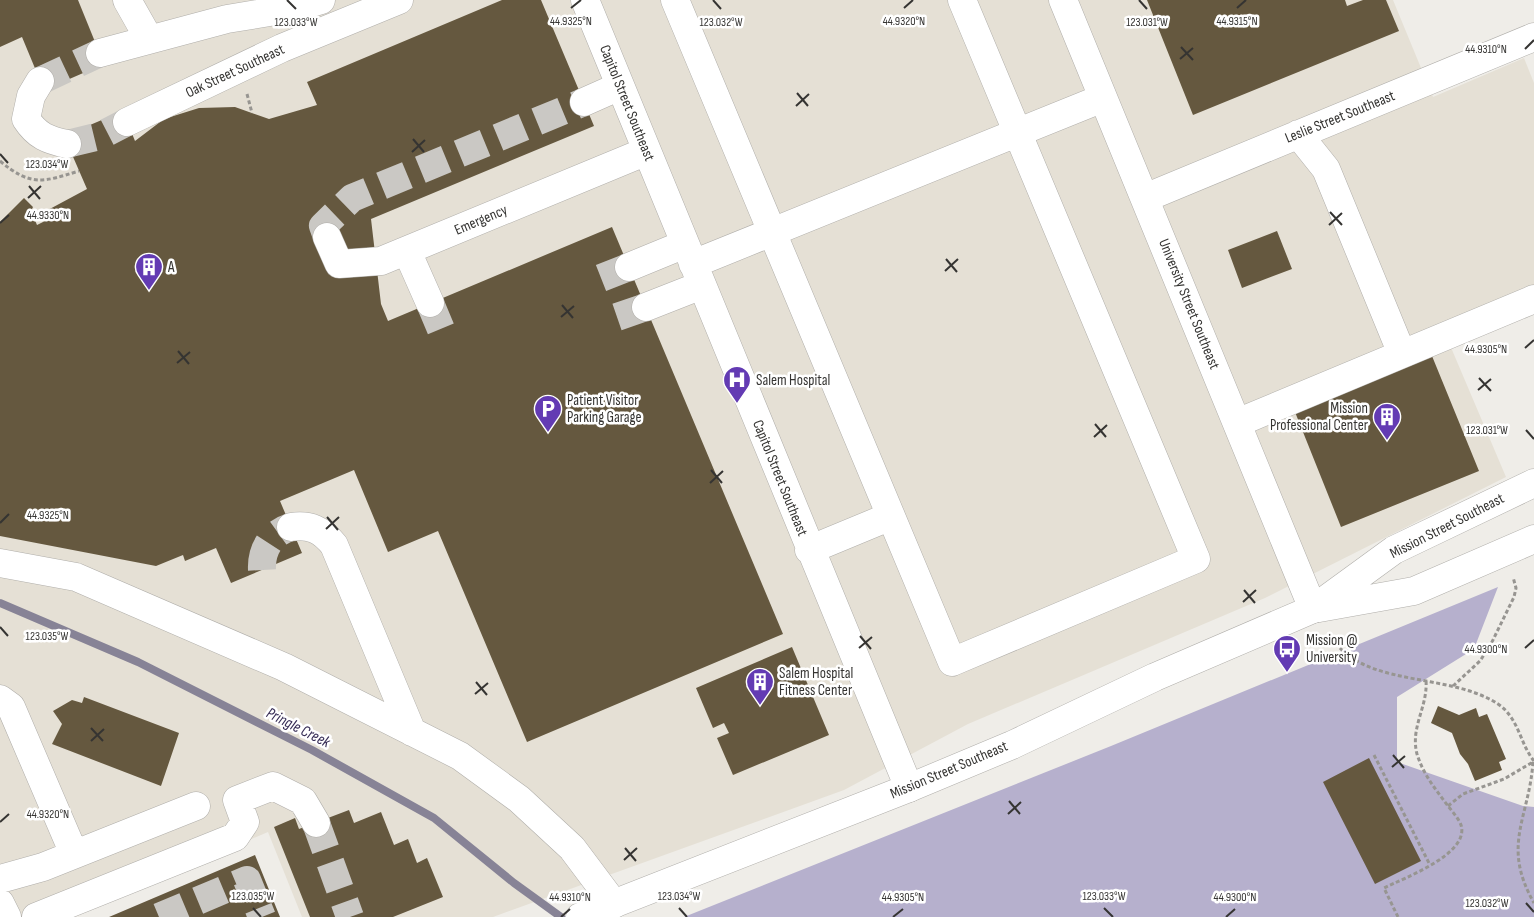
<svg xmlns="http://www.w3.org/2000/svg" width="1534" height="917" font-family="'Sofia Sans Condensed',sans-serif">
	<rect width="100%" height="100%" fill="#efede8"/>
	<path fill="#e5e0d5" d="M0,0H1393L1433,97L1524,58L1534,83V294L1444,331L1506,477L1265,598L968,724L844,790L493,917H302L268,832L68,917H0Z"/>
	<path fill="#b6b0cd" d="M1498,587L1474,649L1397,697V762L1523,806L1534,807V917H684L1111,746Z"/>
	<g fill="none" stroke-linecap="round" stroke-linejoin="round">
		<path stroke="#878396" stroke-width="8" d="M0,603L138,662L312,750L434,818L514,883L561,917"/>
	</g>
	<path fill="#65583f" d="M0,0H78L104,64L44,90L22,37L0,47Z
		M502,0H541L594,126L371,219L381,304L388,321L612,227L783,634L527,742L438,531L388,552L354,470L280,501L302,553L231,583L216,548L185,561L183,555L156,566L0,536V222L24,198L33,207L31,211L37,225L49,219L46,211L87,189L64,136L123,111L135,141L164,119L199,108L235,107L269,119L317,105L307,82Z
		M1147,0H1345L1347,6L1363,0H1386L1399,31L1193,115Z
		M1277,231L1292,269L1242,288L1228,250Z
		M1432,356L1479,471L1341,527L1295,412Z
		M792,647L829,735L733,775L717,738L729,733L724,723L713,728L696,688Z
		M84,697L179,733L161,786L52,744L62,724L53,711L72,700L82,703Z
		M1438,706L1459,715L1476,708L1479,717L1487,714L1506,759L1499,762L1502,770L1475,781L1468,764L1460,754L1452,733L1431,723Z
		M1369,758L1421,861L1375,884L1323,782Z
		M349,810L354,823L381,812L394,845L408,839L417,863L427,858L443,897L393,917H310L274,827L295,818L299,829Z
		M255,855L280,917H109Z"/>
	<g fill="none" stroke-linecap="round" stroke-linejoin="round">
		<path stroke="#cac8c4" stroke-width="28" stroke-dasharray="28 14" stroke-linecap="butt" d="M40,81L100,53
			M67,144L100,136L127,122
			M327,237L323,226L352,198L584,102
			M601,278L629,267
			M430,303L443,334
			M617,317L646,307
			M262,570C261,550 271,533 291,527
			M316,823L350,917
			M159,917L247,880L262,917"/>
		<defs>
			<path id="minor" d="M127,0L149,39
				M585,0L909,788
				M675,0L952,662L1196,559L962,0
				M1063,0L1313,609
				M100,53L227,19L294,8L321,0
				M40,81L31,96L26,119C37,136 48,140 67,144
				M584,102L620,86
				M127,122L282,48L399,0
				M1298,134L1326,169L1402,354
				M1145,198L1534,37
				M327,237L339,264L381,261L647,151
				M407,251L430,303
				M693,264L1103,98
				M629,267L685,244
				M646,307L702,285
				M1237,423L1534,299
				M291,527C310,524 322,530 334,545L412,732
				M809,550L891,516
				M0,563L76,577L284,667L460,756L519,799L572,848L614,904
				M0,699L11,707L74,854
				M0,879L43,867L196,806
				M0,903L7,917
				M36,917L235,837L245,822L237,800L273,786L303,801L316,823"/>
			<path id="major" d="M1319,608L1414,591L1534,539
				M580,917L909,788L1012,745L1155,677L1313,609L1394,550L1534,483"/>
		</defs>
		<use href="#minor" stroke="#b0aeaa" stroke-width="29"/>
		<use href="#major" stroke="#b0aeaa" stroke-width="29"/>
		<path stroke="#979591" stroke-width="3" stroke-dasharray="4 2.5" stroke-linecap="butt" d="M247,94L252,113
			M0,161C31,187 43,182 79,171
			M1340,648C1376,686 1452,674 1498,704C1519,718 1520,744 1534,761
			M1453,686L1480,661L1491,644L1514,597L1516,588L1513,577
			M1374,755L1430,865
			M1533,762C1529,819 1501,845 1534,903
			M1448,806L1463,794L1504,779L1533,762
			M1398,917L1384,888C1404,878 1470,854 1461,825C1459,819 1452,811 1448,806C1436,790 1423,774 1417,754C1410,727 1428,707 1426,680"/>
		<use href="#minor" stroke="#fff" stroke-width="28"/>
		<use href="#major" stroke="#fff" stroke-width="28"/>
	</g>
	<path fill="none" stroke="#353432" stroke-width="2" d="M287,0L296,9M713,0L721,9M1139,0L1147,9M571,8L581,0M904,8L913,0M1237,8L1246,0M1181,47L1193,60M1525,49L1534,40M1180,59L1193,48M797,93L808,106M796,106L809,94M413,139L424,152M412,152L425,140M0,154L8,163M29,186L40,199M28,198L41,186M1330,212L1342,225M0,223L9,215M1329,225L1342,213M946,259L957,272M945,271L958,259M562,305L573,318M561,317L574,306M1525,348L1534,340M178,351L189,364M177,363L190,352M1479,378L1491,391M1478,390L1491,379M1095,424L1106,437M1526,430L1534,439M1094,437L1107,425M711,470L722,483M710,483L723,471M327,517L338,530M0,523L9,514M326,529L339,517M1244,590L1255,603M1243,602L1256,590M0,627L8,636M860,636L871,649M859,648L872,637M1525,648L1534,640M476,682L487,695M475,694L488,683M91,728L103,741M91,741L104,729M1393,755L1404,768M1392,767L1405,756M1009,801L1020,814M1008,814L1021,802M0,822L9,814M625,848L636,861M624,860L637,848M1526,903L1534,912M253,908L261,917M679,908L687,917M1104,908L1113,917M561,917L570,909M893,917L903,909M1226,917L1235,909"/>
	<defs>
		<symbol id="building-pin" viewBox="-11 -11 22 30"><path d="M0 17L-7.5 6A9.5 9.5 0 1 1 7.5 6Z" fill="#633bb3" stroke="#fff"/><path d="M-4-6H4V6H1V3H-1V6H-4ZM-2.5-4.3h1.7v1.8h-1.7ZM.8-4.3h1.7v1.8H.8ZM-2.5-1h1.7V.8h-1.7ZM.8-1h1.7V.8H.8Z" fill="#fff"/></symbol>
		<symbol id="hospital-pin" viewBox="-11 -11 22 30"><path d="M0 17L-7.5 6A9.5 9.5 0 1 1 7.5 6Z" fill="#633bb3" stroke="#fff"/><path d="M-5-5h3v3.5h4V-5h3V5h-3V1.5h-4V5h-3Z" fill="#fff"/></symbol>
		<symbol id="parking-pin" viewBox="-11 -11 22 30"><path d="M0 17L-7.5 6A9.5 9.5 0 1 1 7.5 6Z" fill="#633bb3" stroke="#fff"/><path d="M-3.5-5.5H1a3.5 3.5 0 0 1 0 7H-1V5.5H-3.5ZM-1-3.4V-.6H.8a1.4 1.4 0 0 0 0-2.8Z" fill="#fff"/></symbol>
		<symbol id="bus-pin" viewBox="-11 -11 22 30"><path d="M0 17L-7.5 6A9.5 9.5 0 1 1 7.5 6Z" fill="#633bb3" stroke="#fff"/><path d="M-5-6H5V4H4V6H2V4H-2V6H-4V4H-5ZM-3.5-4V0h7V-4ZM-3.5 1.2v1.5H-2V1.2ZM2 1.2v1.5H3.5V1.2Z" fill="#fff"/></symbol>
	</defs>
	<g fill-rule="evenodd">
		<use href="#building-pin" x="133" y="251" width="32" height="43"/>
		<use href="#hospital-pin" x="721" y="364" width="32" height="43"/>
		<use href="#parking-pin" x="532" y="393" width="32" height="43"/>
		<use href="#building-pin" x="1371" y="401" width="32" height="43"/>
		<use href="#bus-pin" x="1271" y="633" width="32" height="43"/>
		<use href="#building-pin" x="744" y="666" width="32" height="43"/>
	</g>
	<g text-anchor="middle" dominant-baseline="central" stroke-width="5" stroke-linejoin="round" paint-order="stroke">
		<g font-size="15" fill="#353432" stroke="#fff">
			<text transform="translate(235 71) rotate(-25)">Oak Street Southeast</text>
			<text transform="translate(627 103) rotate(68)">Capitol Street Southeast</text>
			<text transform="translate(1340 117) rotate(-22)">Leslie Street Southeast</text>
			<text transform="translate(481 220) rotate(-23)">Emergency</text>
			<text transform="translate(1189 304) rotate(68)">University Street Southeast</text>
			<text transform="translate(780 478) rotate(68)">Capitol Street Southeast</text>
			<text transform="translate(1447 526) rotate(-27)">Mission Street Southeast</text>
			<text transform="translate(949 770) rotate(-23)">Mission Street Southeast</text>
		</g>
		<g font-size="15" fill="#353432" stroke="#fff" text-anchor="start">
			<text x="168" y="267">A</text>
			<text x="756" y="380">Salem Hospital</text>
			<text x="567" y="400">Patient Visitor<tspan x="567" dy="17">Parking Garage</tspan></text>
			<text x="1368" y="408" text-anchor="end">Mission<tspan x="1368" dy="17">Professional Center</tspan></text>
			<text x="1306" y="640">Mission @<tspan x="1306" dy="17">University</tspan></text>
			<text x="779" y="673">Salem Hospital<tspan x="779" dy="17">Fitness Center</tspan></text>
		</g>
		<g font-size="16" font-style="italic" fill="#372d56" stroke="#fff">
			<text transform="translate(298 728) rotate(27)">Pringle Creek</text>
		</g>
	</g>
	<g font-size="12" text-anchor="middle" fill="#353432" stroke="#fff" stroke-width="5" stroke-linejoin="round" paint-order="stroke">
		<text x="571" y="25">44.9325°N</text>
		<text x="904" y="25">44.9320°N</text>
		<text x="1237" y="25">44.9315°N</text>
		<text x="296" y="26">123.033°W</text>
		<text x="721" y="26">123.032°W</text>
		<text x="1147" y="26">123.031°W</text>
		<text x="1486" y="53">44.9310°N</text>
		<text x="47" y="168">123.034°W</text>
		<text x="48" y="219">44.9330°N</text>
		<text x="1486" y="353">44.9305°N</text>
		<text x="1487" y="434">123.031°W</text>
		<text x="48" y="519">44.9325°N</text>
		<text x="47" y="640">123.035°W</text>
		<text x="1486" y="653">44.9300°N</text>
		<text x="48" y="818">44.9320°N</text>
		<text x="253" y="900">123.035°W</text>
		<text x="679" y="900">123.034°W</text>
		<text x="1104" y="900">123.033°W</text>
		<text x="570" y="901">44.9310°N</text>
		<text x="903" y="901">44.9305°N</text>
		<text x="1235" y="901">44.9300°N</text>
		<text x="1487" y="907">123.032°W</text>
	</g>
</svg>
